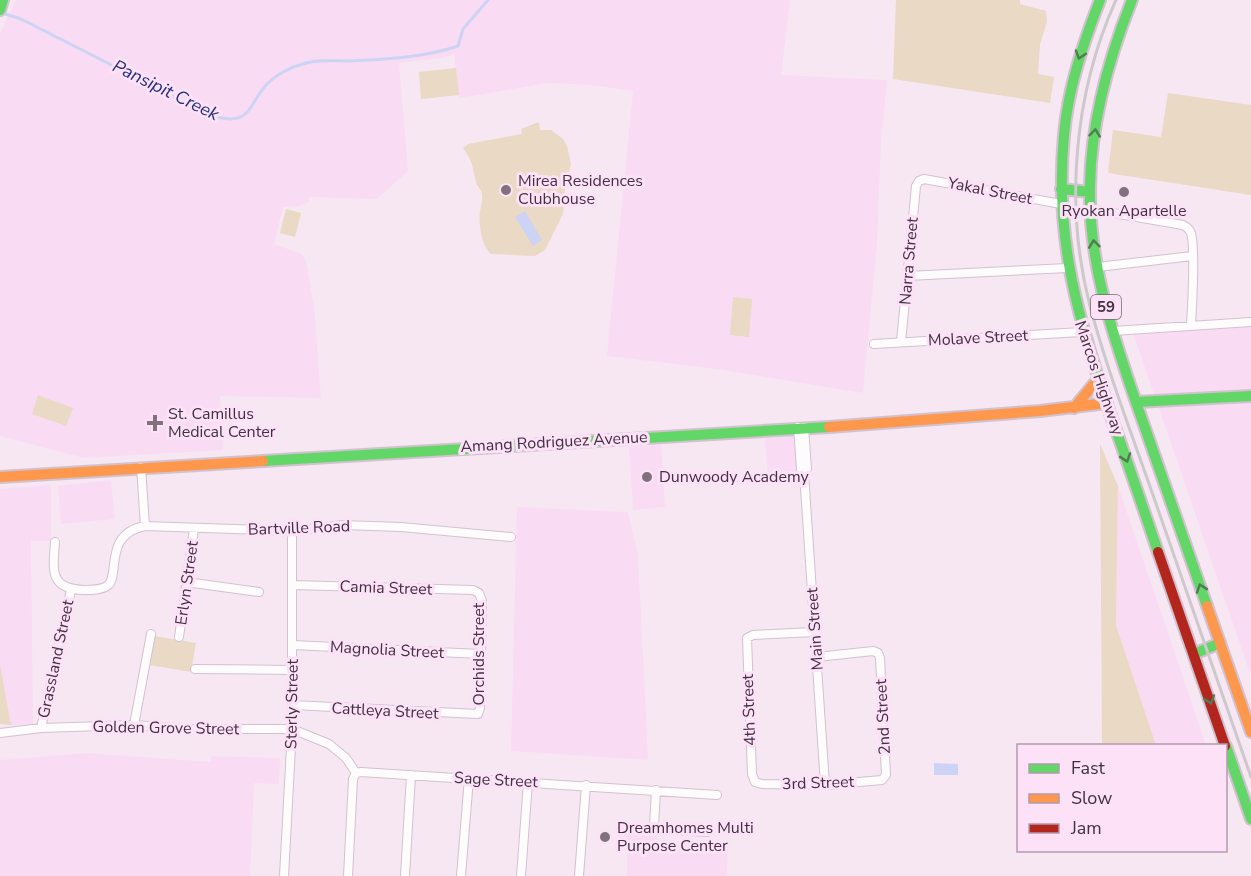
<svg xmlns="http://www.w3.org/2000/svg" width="1251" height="876" font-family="'Nunito Sans',sans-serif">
	<rect width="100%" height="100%" fill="#f6e7f3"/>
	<path fill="#f9dcf4" d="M16,0H790L781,75L887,80L881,140L877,242L863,393L717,369L607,356L633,91L592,85L547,83L459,98L454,54L443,58L399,63L408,171L377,199L309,197V202L299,206L283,207L274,244L302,254L306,262L314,306L321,398L220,396L223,450L84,458L0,436V34Z
		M1251,326V676L1133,333Z
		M795,436L799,478L768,480L765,438Z
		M661,445L665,507L633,510L629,447Z
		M111,480L115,519L61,524L58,486Z
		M51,485V541H31L33,724L11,725L0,664V489Z
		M1118,486L1206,745H1156L1116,625Z
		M517,507L628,512L638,555L648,760L511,751Z
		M86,753L211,762V756L280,758L279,784L254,783L250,876H0V760Z
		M618,828H647V835L657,836L658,847L728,849L727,876H627V849L617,848Z"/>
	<path fill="#e9d9c5" d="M896,0H1020V4L1046,11L1047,22L1040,44L1038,74L1054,77L1050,103L893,79Z
		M456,68L459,95L421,99L419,72Z
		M1168,93L1251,105V195L1108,173L1113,130L1161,137Z
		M539,122L540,130H551L563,139L567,146L571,164L565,189L563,214L545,250L535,256L492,254C482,250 478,222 480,212C481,205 483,202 482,194C481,188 477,187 476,182C472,165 473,162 463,148L468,144L522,134L521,129Z
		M286,209L301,213L295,237L280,233Z
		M733,297L752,299L749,337L730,335Z
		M38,395L73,408L66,426L32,414Z
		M1100,444L1118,486L1116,625L1156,745H1102Z
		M155,636L196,643L191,672L150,665Z
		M0,664L11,725L0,724Z"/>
	<path fill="#cdd3f4" d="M525,211L542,240L533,246L515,217Z
		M934,763L958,764V775H934Z"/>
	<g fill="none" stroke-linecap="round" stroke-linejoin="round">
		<path stroke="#cdd3f4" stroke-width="3" d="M2,13L21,19L210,115C252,128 246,107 267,84C276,75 290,67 303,64C316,59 334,61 349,61C386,59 422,58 458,46L463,29L488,0"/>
		<defs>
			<path id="street" d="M1090,209L1183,225C1185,226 1188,228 1190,231C1196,240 1192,310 1191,325
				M1098,267L1192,256
				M907,276L1067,268
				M1113,331L1251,322
				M901,342L916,186L919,181L924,179L1061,204
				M874,344L1082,332
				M798,427L801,469L804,473
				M804,427L807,469L804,473L825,785
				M141,467L145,526
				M55,542C53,570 49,589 84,590C92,590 101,590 107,586C121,578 102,534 145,526L292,531L343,525L401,527L511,537
				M186,582L259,592
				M815,632L753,635L747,638L752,774L755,782L762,784L825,785L882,780L886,775L880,658L878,653L873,651L817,657
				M179,637L194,529
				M293,645L480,654
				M195,669L293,670
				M292,705L478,714L480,708L482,601L479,593L473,590L293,585
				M134,725L151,634
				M41,728L71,590
				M0,733L41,728L134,725L188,729H292L329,744L346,758L356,773
				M356,773L361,772L717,795
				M656,790L654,826L656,829L707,832
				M284,876L292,729V531
				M348,876L353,779L356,773
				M405,876L411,775
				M461,876L469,778
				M521,876L528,782
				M579,876L586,785"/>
			<path id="fast" d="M1100,0C1083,44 1068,88 1064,135C1054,241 1079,321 1112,419C1128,463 1143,508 1158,552
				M1132,0C1108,60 1091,121 1090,186C1088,268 1117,348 1144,425C1165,485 1186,545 1207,606
				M0,10L3,0
				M1061,189L1090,192
				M1136,402L1251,396
				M263,461L829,427
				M1194,654L1220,643
				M1226,746L1251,819"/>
			<path id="slow" d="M1074,408L1098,379
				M829,427L1040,411L1107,403
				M0,477L263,461
				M1207,606L1251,732"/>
			<path id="jam" d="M1158,552L1225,746"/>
		</defs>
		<use href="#street" stroke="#d2c2cf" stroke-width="10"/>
		<use href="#fast" stroke="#d2c2cf" stroke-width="14"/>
		<use href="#slow" stroke="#d2c2cf" stroke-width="14"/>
		<use href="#jam" stroke="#d2c2cf" stroke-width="14"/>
		<use href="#street" stroke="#fefbfd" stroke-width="8"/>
		<use href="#fast" stroke="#63d668" stroke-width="10"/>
		<use href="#slow" stroke="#ff974d" stroke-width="10"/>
		<use href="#jam" stroke="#b3261e" stroke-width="10"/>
		<path stroke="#ccc8cb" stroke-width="3" d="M1116,0C1074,93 1064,206 1090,306C1107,370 1131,432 1153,495C1185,589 1218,683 1251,777"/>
	</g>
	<defs><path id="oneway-chevron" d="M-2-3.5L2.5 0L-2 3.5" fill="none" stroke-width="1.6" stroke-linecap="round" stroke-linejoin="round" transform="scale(1.5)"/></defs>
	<g stroke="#517b52">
		<use href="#oneway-chevron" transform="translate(1080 55) rotate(108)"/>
		<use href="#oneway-chevron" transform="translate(1095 133) rotate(-84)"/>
		<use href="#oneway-chevron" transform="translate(1094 244) rotate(-97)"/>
		<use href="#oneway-chevron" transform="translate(1126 458) rotate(71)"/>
		<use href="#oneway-chevron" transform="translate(1201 588) rotate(-109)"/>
		<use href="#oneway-chevron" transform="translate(1210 700) rotate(71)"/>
	</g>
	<g fill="#81717f" stroke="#fce1f7" stroke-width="2">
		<circle cx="506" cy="190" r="6"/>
		<circle cx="1124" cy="192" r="6"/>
		<path d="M152 414h6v6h6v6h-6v6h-6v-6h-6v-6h6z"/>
		<circle cx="647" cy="477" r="6"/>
		<circle cx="605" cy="837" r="6"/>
	</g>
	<g text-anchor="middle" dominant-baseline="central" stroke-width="6" stroke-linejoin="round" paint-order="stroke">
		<rect fill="#fce1f7" stroke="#7a6677" stroke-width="1.5" x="1091" y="295" width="30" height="24" rx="4.5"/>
		<g font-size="15" font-weight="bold" fill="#423140">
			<text x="1106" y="307">59</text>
		</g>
		<g font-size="16" fill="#423140" stroke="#fce1f7" text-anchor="start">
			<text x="518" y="181">Mirea Residences<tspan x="518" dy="18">Clubhouse</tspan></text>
			<text x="1124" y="211" text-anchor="middle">Ryokan Apartelle</text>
			<text x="168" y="414">St. Camillus<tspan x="168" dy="18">Medical Center</tspan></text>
			<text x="659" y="477">Dunwoody Academy</text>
			<text x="617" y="828">Dreamhomes Multi<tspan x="617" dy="18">Purpose Center</tspan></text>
		</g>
		<g font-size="16" fill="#423140" stroke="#fce1f7">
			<text transform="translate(990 191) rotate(11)">Yakal Street</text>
			<text transform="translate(909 261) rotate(-85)">Narra Street</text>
			<text transform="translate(978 338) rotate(-3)">Molave Street</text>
			<text transform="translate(1099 378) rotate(71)">Marcos Highway</text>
			<text transform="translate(554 442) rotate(-3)">Amang Rodriguez Avenue</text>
			<text transform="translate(299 528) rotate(-2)">Bartville Road</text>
			<text transform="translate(187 583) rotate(-82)">Erlyn Street</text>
			<text transform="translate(386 588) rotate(2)">Camia Street</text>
			<text transform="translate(815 629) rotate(-94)">Main Street</text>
			<text transform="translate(387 650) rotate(3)">Magnolia Street</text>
			<text transform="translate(479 654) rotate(-90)">Orchids Street</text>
			<text transform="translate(56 659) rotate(-78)">Grassland Street</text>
			<text transform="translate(292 704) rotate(-89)">Sterly Street</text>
			<text transform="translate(749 710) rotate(-92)">4th Street</text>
			<text transform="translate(385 711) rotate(3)">Cattleya Street</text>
			<text transform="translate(883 717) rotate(-93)">2nd Street</text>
			<text transform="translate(166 728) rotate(1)">Golden Grove Street</text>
			<text transform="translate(496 780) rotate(3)">Sage Street</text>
			<text transform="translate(818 783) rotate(-2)">3rd Street</text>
		</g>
		<g font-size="18" font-style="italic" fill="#242f7e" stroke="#fce1f7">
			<text transform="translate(166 90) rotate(26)">Pansipit Creek</text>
		</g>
	</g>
	<rect x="1017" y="744" width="210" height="108" fill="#fce1f7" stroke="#b29bae" stroke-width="1.5"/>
	<rect x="1029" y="764" width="30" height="9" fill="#63d668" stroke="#b29bae" stroke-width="1.5"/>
	<text x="1071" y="774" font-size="18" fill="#423140">Fast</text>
	<rect x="1029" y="794" width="30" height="9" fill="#ff974d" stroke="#b29bae" stroke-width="1.5"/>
	<text x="1071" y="804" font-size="18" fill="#423140">Slow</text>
	<rect x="1029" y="824" width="30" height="9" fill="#b3261e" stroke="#b29bae" stroke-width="1.5"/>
	<text x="1071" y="834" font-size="18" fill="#423140">Jam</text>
</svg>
